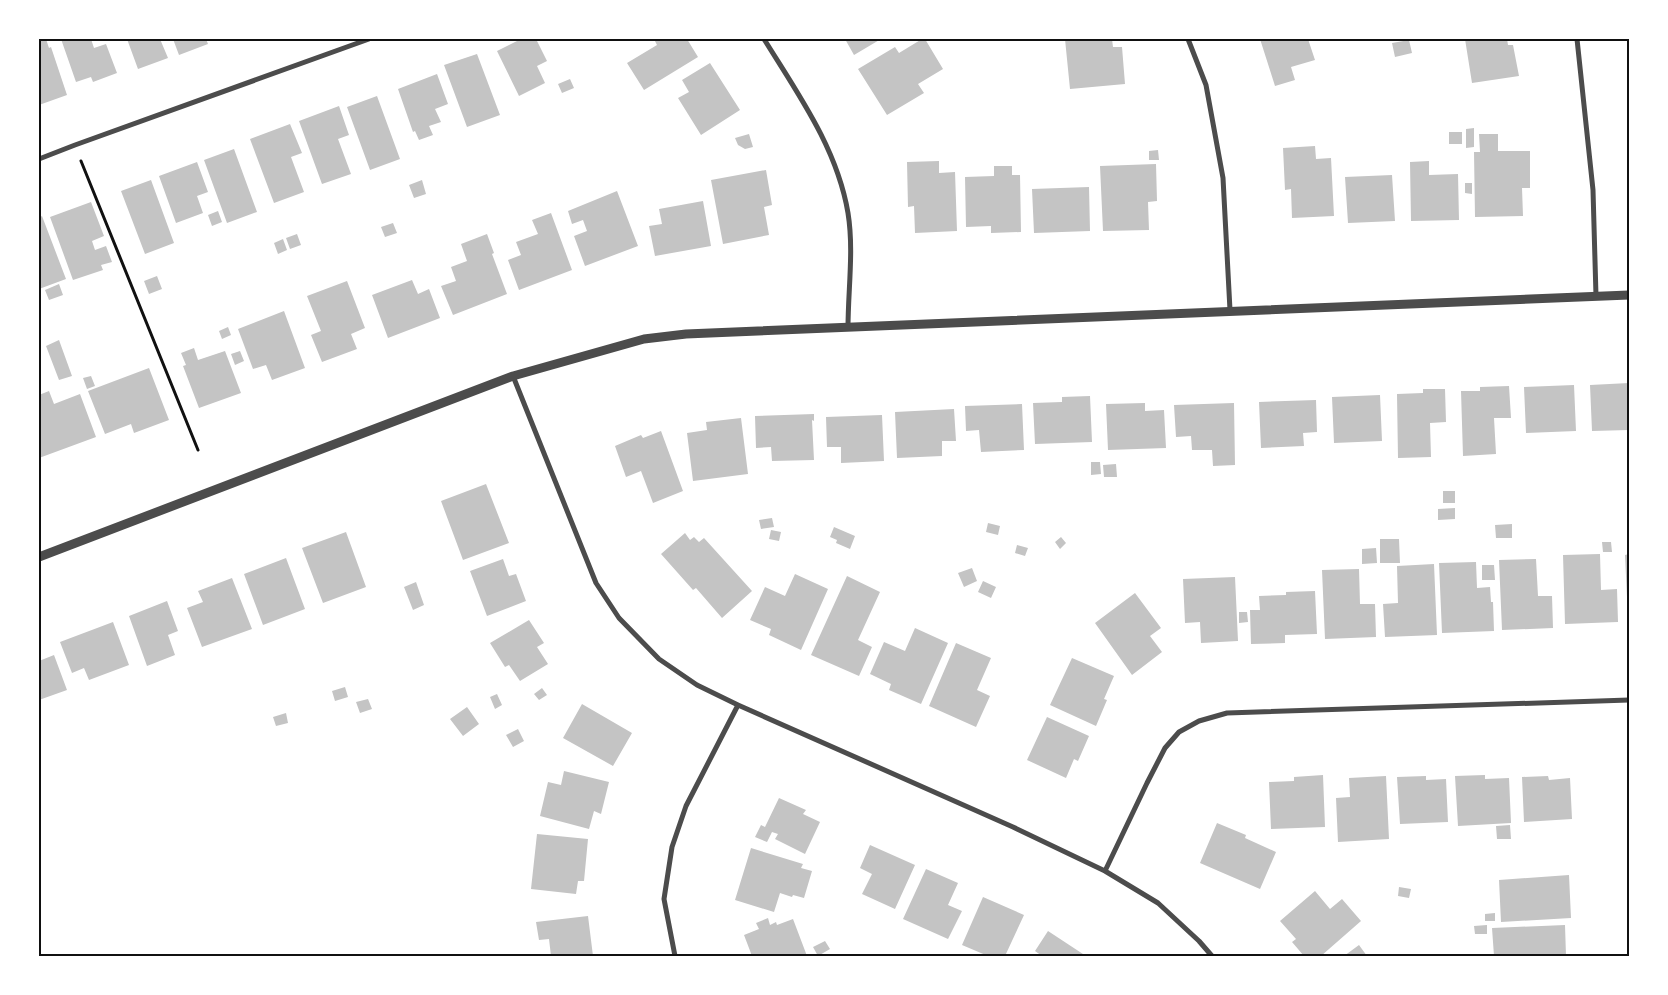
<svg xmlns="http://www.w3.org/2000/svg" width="1668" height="995" font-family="Manrope,sans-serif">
	<rect width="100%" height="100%" fill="#fff"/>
	<path fill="#c4c4c4" d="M39,39H46L49,48L51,47L67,95L39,105Z
		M61,39H91L94,48L106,44L117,73L93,82L91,77L76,82Z
		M127,39H160L168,58L138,69Z
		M173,39H206L208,44L179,55Z
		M521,39H536L547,61L537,66L545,83L519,96L497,51Z
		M654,39H687L698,57L644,90L627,63L657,45Z
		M845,39H881L854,55Z
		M922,39H925L943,69L918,84L924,93L887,115L858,69L895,47L899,53Z
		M1065,39H1112L1113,47H1122L1125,84L1070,89Z
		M1260,39H1308L1315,60L1291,67L1295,80L1275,86Z
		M1465,39H1507L1508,45H1513L1519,76L1472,83Z
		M1409,40L1412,53L1395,57L1392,43Z
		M477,54L500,115L467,127L444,65Z
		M710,63L740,110L701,135L678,98L689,92L682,80Z
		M437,74L448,104L435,109L441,122L429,126L433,135L419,140L415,131L413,132L398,89Z
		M570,79L574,88L562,93L558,84Z
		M377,96L400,159L370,170L347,107Z
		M339,106L349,135L338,139L351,174L322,184L299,121Z
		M290,124L302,153L291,157L304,192L274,203L250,139Z
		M1474,128V147L1466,148V129Z
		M1449,132H1462V144H1449Z
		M749,134L753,147L745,149L738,145L735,138Z
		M1479,134H1498V151H1530V188H1522L1523,216L1475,217L1474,152H1480Z
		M1315,146L1316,159L1331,158L1334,216L1292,218L1291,189L1285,190L1283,148Z
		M234,149L257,212L227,223L204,160Z
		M1158,150L1159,160H1149V151Z
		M939,161V173L955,172L957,231L915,233L914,206L908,207L907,162Z
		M1429,161V175L1458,174L1459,220L1411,221L1410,162Z
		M197,162L208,192L197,196L203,213L176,223L159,176Z
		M1156,164L1157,201L1148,202L1149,230L1103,231L1100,166Z
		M994,166H1012V175H1020L1021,232L991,233V226L966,227L965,177L994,176Z
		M766,170L772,205L764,207L769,235L723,244L711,180Z
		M1392,175L1395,221L1348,223L1345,177Z
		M151,180L174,243L145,254L121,191Z
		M422,180L426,194L414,198L409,185Z
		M1465,183H1472V194L1465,193Z
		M1089,187L1090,231L1034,233L1032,189Z
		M617,191L638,246L585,266L574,236L587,231L583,220L572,224L568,211Z
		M703,201L711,246L655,256L649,226L662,224L659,209Z
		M91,202L104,236L92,241L95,250L106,246L112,262L101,265L103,270L73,280L50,217Z
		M218,211L222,222L212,226L208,215Z
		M551,213L572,270L519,290L508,260L521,255L516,242L538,234L532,220Z
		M42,216L66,279L39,289V218Z
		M393,223L397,233L385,237L381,227Z
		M297,234L301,245L290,249L286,238Z
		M487,234L494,253L492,254L507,294L453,315L441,286L456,281L451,267L467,261L461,244Z
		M283,239L287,250L278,254L274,243Z
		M157,276L162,289L149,294L144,281Z
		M412,280L418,294L429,289L440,318L388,338L372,295Z
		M347,281L365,328L351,334L357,349L322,362L311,335L321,331L307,296Z
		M59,284L63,295L49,300L45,290Z
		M284,311L305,368L272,380L266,365L253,369L238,329Z
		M228,327L231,335L222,339L219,331Z
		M59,340L72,376L59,380L46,346Z
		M194,348L198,360L225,351L241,393L199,408L183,366L186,365L181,353Z
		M240,351L244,361L235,365L231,354Z
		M149,368L169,420L134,433L131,424L105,434L88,391Z
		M91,376L95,386L87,389L83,378Z
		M1629,383V430L1592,431L1590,385Z
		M1574,385L1576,431L1526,433L1524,387Z
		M1509,386L1511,418H1494L1496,454L1463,456L1461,391H1480V387Z
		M1423,389H1445L1446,422L1430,423L1431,457L1398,458L1397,394L1423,393Z
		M49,391L54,404L80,394L96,437L39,458V395Z
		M1380,395L1382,441L1334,443L1332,397Z
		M1090,396L1092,442L1035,444L1033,403L1062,402V397Z
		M1316,400L1317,432L1303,433L1304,446L1261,448L1259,402Z
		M1145,403V411L1164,410L1166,448L1108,450L1106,404Z
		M1234,403L1235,465L1213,466L1212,450H1192L1191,436L1176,437L1174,405Z
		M1022,404L1024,450L981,452L979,430L966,431L965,406Z
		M954,409L956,441H942V456L897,458L895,412Z
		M814,414V421L812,420L814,460L772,461L771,447L756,448L755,416Z
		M882,415L884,461L841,463V447H827L826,417Z
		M741,418L748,474L693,481L687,433L707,430L706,422Z
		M661,431L683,491L653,503L641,471L626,477L615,446L641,435L643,438Z
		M1091,462H1100L1101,474L1091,475Z
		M1116,464L1117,477H1104L1103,465Z
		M486,484L509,543L463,560L441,501Z
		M1443,491H1455V503H1443Z
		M1455,508V519L1438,520V509Z
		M772,518L774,527L761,529L759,520Z
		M988,523L1000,526L998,535L986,532Z
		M1512,524V538H1496L1495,525Z
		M834,527L855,536L850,549L836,543L837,540L830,537Z
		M771,530L781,532L779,541L769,539Z
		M346,532L366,587L323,603L302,548Z
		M685,533L690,540L694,537L699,542L704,538L752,591L722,618L696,588L693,590L661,554Z
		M1061,537L1066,543L1060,549L1055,542Z
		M1380,539H1399L1400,563H1380Z
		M1602,542H1611L1612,552H1603Z
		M1017,545L1028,548L1025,556L1015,553Z
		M1376,548L1377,563L1362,564V549Z
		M1600,554L1601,590L1617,589L1618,622L1565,624L1563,555Z
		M1629,554V618H1628L1625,555Z
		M286,558L305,609L263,625L244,574Z
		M503,559L509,576L516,574L526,601L487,616L470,571Z
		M1536,559L1538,596H1552L1553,628L1502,630L1499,560Z
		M1476,562L1477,588L1490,587L1491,602H1493L1494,631L1442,633L1439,563Z
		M1434,564L1437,635L1385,637L1383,604L1398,603L1397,566Z
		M1482,565H1494L1495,580H1482Z
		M972,568L977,581L964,587L958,573Z
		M1359,569L1360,604H1375L1376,637L1325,639L1322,570Z
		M795,574L828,589L801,650L769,635L771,629L750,620L765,587L785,596Z
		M847,576L880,592L858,640L872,647L859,676L811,655Z
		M1235,577L1238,641L1201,643L1200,622L1185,623L1183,579Z
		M232,578L252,629L202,647L187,608L203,602L198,591Z
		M983,581L996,587L991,598L978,592Z
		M416,582L424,605L413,610L404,587Z
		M1315,591L1317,634L1285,635V643L1251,644L1250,610H1260L1259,596L1286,595V592Z
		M1135,593L1161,628L1150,636L1162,652L1132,675L1095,623Z
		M167,601L178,631L168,635L175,655L147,666L129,616Z
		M1239,612H1247L1248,622L1239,623Z
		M529,620L544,643L537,647L548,664L520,681L509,665L505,667L490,643Z
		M113,622L129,665L89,680L84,668L72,673L60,642Z
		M915,628L948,643L921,704L889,690L891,684L870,674L884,642L905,651Z
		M956,643L991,658L977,690L990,696L976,727L929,706Z
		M54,655L67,690L39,700V661Z
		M1072,658L1114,676L1104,699L1107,700L1096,726L1050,705Z
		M345,687L348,697L335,701L332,691Z
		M542,688L547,695L539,700L534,694Z
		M497,694L502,705L495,709L490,697Z
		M368,699L372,709L360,713L356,702Z
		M582,704L632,733L613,766L563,738Z
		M467,707L479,724L463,736L450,719Z
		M286,713L288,723L276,726L273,717Z
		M1047,717L1089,736L1078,761L1074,759L1066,778L1027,760Z
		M518,729L524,741L513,747L506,735Z
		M564,771L609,782L601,814L594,811L589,829L540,816L548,782L561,785Z
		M1323,775L1325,827L1271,829L1269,782L1294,781V777Z
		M1485,775V779L1509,778L1511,823L1458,826L1455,776Z
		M1386,776L1389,839L1338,842L1336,798L1350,797L1349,778Z
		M1426,776V780L1446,779L1448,822L1400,824L1397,777Z
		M1548,776L1549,780L1570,778L1572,819L1524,822L1522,777Z
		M779,798L806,810L803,814L820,822L805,854L775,839L778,834L772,832L767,842L755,837L761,825L765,827Z
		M1217,823L1246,835L1245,838L1276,852L1260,889L1200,863Z
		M1510,825L1511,839H1497L1496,826Z
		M537,834L588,839L584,881H578L576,894L531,889Z
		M870,845L915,865L895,909L862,894L872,874L860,868Z
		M751,848L803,864L801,868L812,871L804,898L793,895L792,897L780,893L774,912L735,900Z
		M926,869L958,883L948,905L962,911L948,939L903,919Z
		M1569,875L1571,918L1501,922L1499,880Z
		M1399,887L1411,889L1409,898L1398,896Z
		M1315,891L1330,909L1342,899L1361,921L1321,956H1304L1292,942L1296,939L1280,921Z
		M983,897L1024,915L1005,956H988L962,945Z
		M1495,913V921H1485V914Z
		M588,916L593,956H551L549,939L539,940L536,922Z
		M768,918L770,925L776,922L777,925L793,919L807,956H752L744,935L759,929L756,923Z
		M1487,925V934H1475L1474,926Z
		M1565,925L1566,956H1494L1492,928Z
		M1048,931L1086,956H1042L1035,951Z
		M825,941L830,949L818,956L813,947Z
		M1359,945L1367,956H1344Z"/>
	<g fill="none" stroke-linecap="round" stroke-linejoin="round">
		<path stroke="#111" stroke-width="3" d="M81,161L198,450"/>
		<path stroke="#4c4c4c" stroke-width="5" d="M764,39C798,94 837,148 848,213C854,250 848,290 848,328
			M1188,39L1206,85L1223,178L1230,310
			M1577,39L1593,190L1596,296
			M39,159L75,145L369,39
			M513,376L596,583L619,618L659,659L697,685L738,705L1013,827L1105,871L1158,903L1199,941L1212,956
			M1105,871L1147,783L1165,748L1179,732L1199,721L1227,713L1629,700
			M675,956L664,899L672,847L686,806L738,705"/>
		<path stroke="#4c4c4c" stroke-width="9" d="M39,557L513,376L644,339L686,334L1629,295"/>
	</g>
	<rect width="1668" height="995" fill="none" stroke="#ffffff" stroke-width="80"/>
	<rect x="40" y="40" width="1588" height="915" fill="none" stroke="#111" stroke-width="2"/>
</svg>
